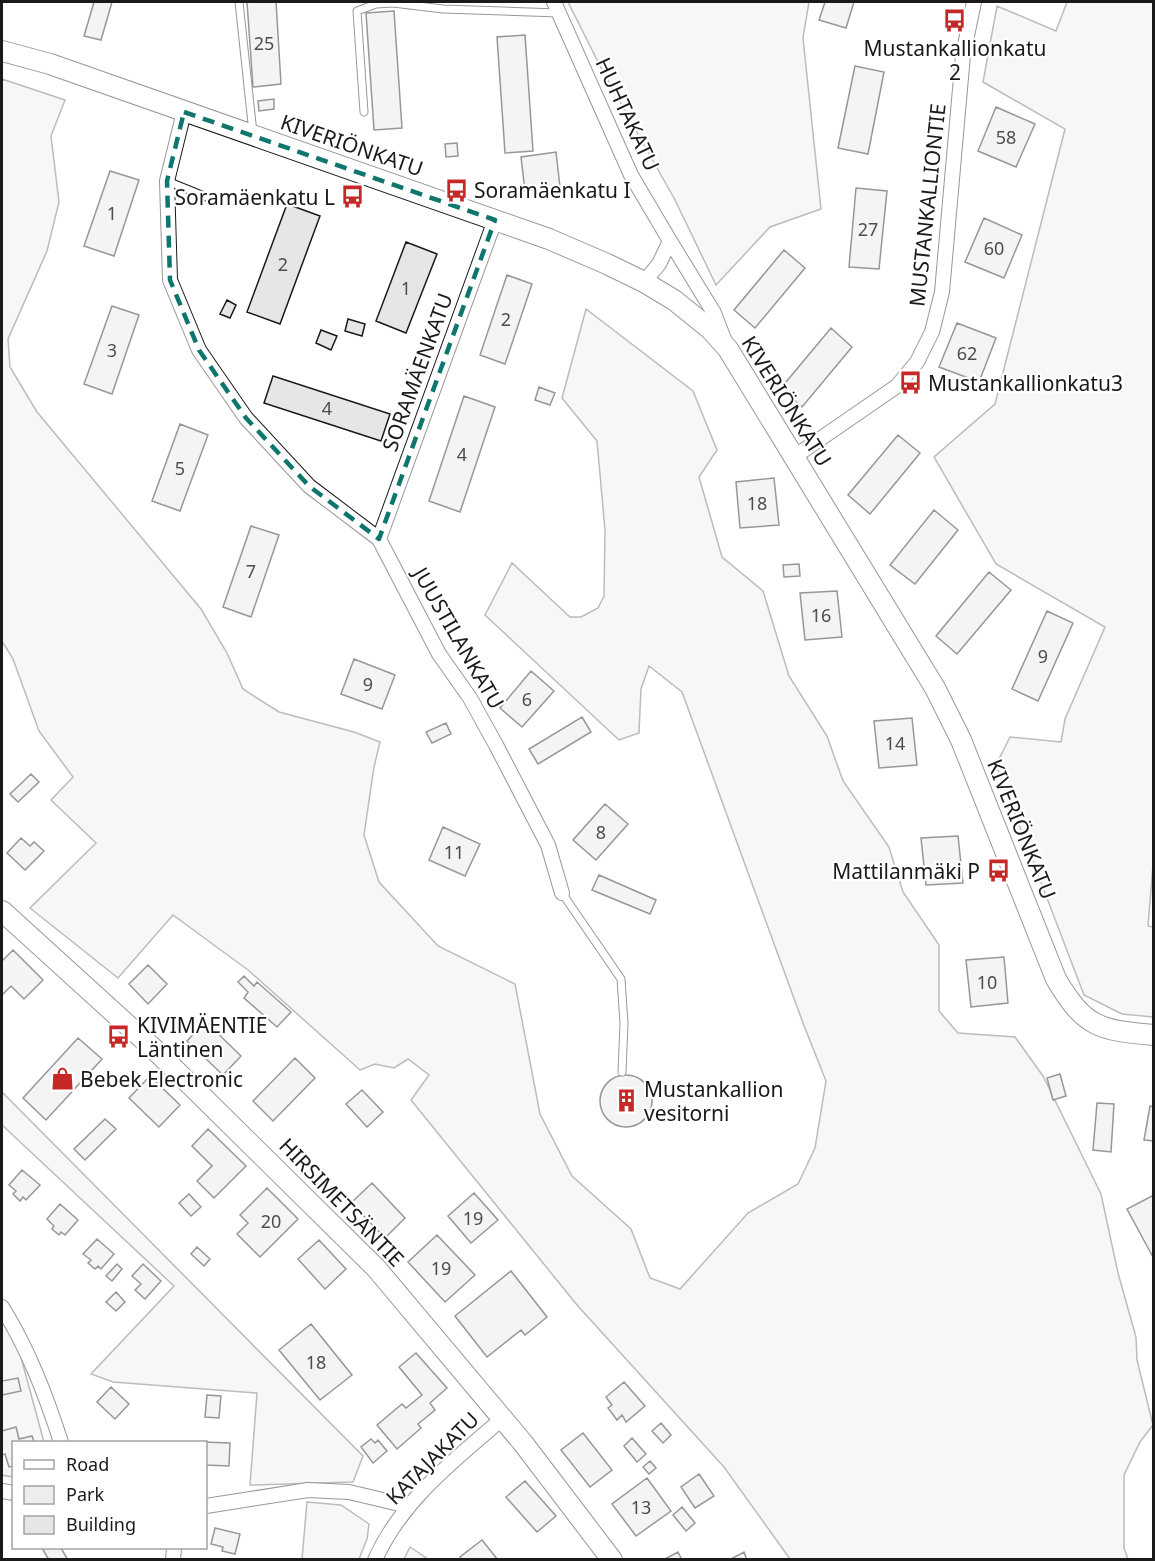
<svg xmlns="http://www.w3.org/2000/svg" width="1155" height="1561" font-family="'Noto Sans',sans-serif">
	<rect width="100%" height="100%" fill="#fff"/>
	<path fill="#ededed" stroke="#6a6a6a" stroke-width="1.5" d="M568,2H809L803,38L821,209L770,227L716,285L675,200L600,66Z
		M1067,2H1153L1154,853L1148,926L1153,927V1017L1122,1014L1084,995L996,765L1010,737L1061,742L1065,719L1105,627L996,564L934,457L995,404L1065,129L983,82L997,6L1056,31Z
		M2,79L65,100L51,136L59,202L47,251L8,339L10,367L37,412L201,609L227,653L243,689L279,712L354,732L380,742L374,767L364,835L379,882L438,946L515,984L540,1114L572,1176L631,1229L650,1278L680,1289L748,1213L798,1184L815,1148L826,1081L803,1023L682,692L649,666L641,689L639,733L619,740L485,615L512,563L570,617H581L598,608L604,596L605,530L597,441L562,398L586,309L693,391L717,450L699,477L722,557L763,591L789,676L827,736L843,781L889,847L903,892L939,945V1011L958,1033L1015,1037L1043,1076L1101,1194L1118,1273L1136,1337L1137,1360L1153,1425L1140,1442L1124,1475V1548L1128,1559H790L724,1467L577,1305L411,1100L429,1075L408,1059L394,1068L375,1064L360,1070L248,970L173,915L118,978L30,908L96,843L51,800L73,777L39,731L13,659L2,641Z
		M2,1092L363,1456L353,1482L250,1485L257,1393L113,1382L91,1374L174,1286L2,1125Z
		M2,1319L19,1350L44,1442H14L13,1477L2,1475Z
		M307,1502L341,1505L369,1524L367,1539L359,1559H302Z
		M410,1547L428,1559H404Z"/>
	<path fill="#e6e6e6" stroke="#1a1a1a" stroke-width="1.5" d="M94,2H112L101,40L84,36Z
		M247,2H276L281,84L253,87Z
		M825,2H854L846,28L819,20Z
		M394,11L402,128L374,130L366,13Z
		M525,35L533,151L505,153L497,37Z
		M855,66L884,72L868,154L838,148Z
		M274,99V109L259,111L258,101Z
		M996,107L1035,124L1016,167L978,151Z
		M457,143L458,156L446,157L445,144Z
		M556,152L560,187L525,191L521,157Z
		M110,171L139,180L114,256L84,246Z
		M856,188L887,191L879,269L849,267Z
		M287,204L320,216L280,324L247,312Z
		M984,218L1022,235L1004,278L965,262Z
		M406,242L437,254L406,333L376,321Z
		M784,250L805,268L755,328L734,310Z
		M507,275L532,284L505,364L480,355Z
		M227,300L236,305L230,318L220,314Z
		M112,306L139,315L112,394L84,384Z
		M348,319L365,324L362,336L345,331Z
		M957,323L996,338L979,382L939,367Z
		M831,328L852,347L802,407L781,388Z
		M321,330L337,336L331,350L316,343Z
		M273,376L390,414L381,441L264,403Z
		M539,387L555,393L550,405L535,400Z
		M464,396L495,407L460,512L429,501Z
		M180,424L208,435L180,511L152,501Z
		M898,435L920,453L870,514L848,495Z
		M774,478L779,525L740,528L736,482Z
		M934,510L958,530L915,584L890,565Z
		M251,526L279,535L251,617L223,607Z
		M799,564L800,576L784,577L783,565Z
		M989,572L1011,590L957,654L936,636Z
		M837,591L842,637L805,640L800,593Z
		M1047,611L1073,623L1038,701L1012,689Z
		M354,659L395,675L382,709L341,694Z
		M531,671L554,691L522,727L500,708Z
		M582,717L591,732L538,764L529,749Z
		M912,718L917,765L879,768L874,721Z
		M446,723L451,734L432,743L426,732Z
		M31,774L39,782L18,802L10,794Z
		M605,804L628,824L596,860L573,840Z
		M443,827L480,844L465,876L429,860Z
		M958,836L963,883L926,885L921,838Z
		M21,838L30,846L34,842L44,851L25,870L7,853Z
		M599,875L656,900L650,914L592,890Z
		M13,950L43,980L24,999L11,986L2,995V961Z
		M1004,957L1008,1003L971,1007L966,960Z
		M148,965L167,984L148,1004L129,984Z
		M244,976L254,986L257,982L291,1012L277,1027L244,998L248,992L238,982Z
		M205,1021L241,1056L223,1075L187,1041Z
		M78,1038L102,1059L46,1120L23,1098Z
		M295,1058L315,1078L273,1121L253,1101Z
		M1060,1074L1066,1096L1053,1100L1047,1078Z
		M600 1101a26 26 0 1 1 52 0a26 26 0 1 1-52 0Z
		M150,1076L180,1105L159,1127L129,1098Z
		M362,1090L383,1112L367,1127L346,1104Z
		M1097,1103L1114,1104L1111,1152L1093,1150Z
		M1150,1106L1154,1107V1141L1144,1140Z
		M105,1119L116,1129L85,1160L74,1149Z
		M208,1129L246,1166L214,1198L197,1181L212,1166L192,1146Z
		M22,1170L40,1185L26,1200L23,1197L20,1201L13,1194L16,1191L9,1185Z
		M372,1183L405,1218L385,1238L351,1203Z
		M267,1188L298,1219L260,1257L237,1234L248,1223L240,1215Z
		M474,1193L498,1220L471,1243L448,1216Z
		M189,1194L201,1207L191,1216L179,1203Z
		M1154,1195V1259L1127,1209Z
		M60,1204L78,1220L65,1235L61,1232L59,1235L52,1229L54,1226L47,1219Z
		M437,1235L475,1275L445,1302L408,1262Z
		M97,1239L114,1254L101,1269L98,1266L95,1269L88,1263L91,1260L83,1254Z
		M319,1240L346,1269L325,1289L298,1259Z
		M197,1247L210,1259L204,1266L191,1254Z
		M117,1264L122,1269L112,1281L106,1276Z
		M143,1264L161,1281L145,1299L135,1290L141,1284L132,1276Z
		M511,1271L547,1317L525,1335L521,1330L487,1357L455,1316Z
		M116,1292L125,1302L116,1311L106,1302Z
		M311,1324L352,1375L320,1400L279,1350Z
		M416,1353L447,1388L430,1403L435,1410L418,1424L421,1428L397,1449L377,1425L402,1404L406,1408L422,1395L399,1367Z
		M18,1378L21,1391L2,1395V1381Z
		M624,1382L645,1406L626,1422L622,1415L617,1420L608,1408L612,1405L606,1397Z
		M111,1387L129,1404L115,1419L97,1402Z
		M207,1395L221,1396L219,1418L205,1417Z
		M661,1423L671,1435L663,1443L652,1431Z
		M16,1427L19,1439L32,1436L34,1442H14V1466L9,1467L5,1454L2,1455V1431Z
		M583,1433L612,1470L590,1487L561,1450Z
		M632,1438L646,1454L637,1462L624,1446Z
		M371,1439L375,1443L378,1440L387,1451L373,1463L361,1447Z
		M202,1442L230,1443L229,1466L206,1465V1442Z
		M650,1461L656,1468L649,1474L643,1467Z
		M699,1474L714,1496L695,1508L681,1487Z
		M647,1478L671,1511L636,1536L612,1504Z
		M525,1481L556,1516L537,1532L506,1497Z
		M682,1507L695,1523L686,1531L673,1515Z
		M215,1528L240,1534L235,1554L222,1551L223,1547L211,1544Z
		M482,1540L498,1560H462L460,1557Z
		M42,1548H61L68,1560H49Z
		M678,1552L682,1560H663Z
		M744,1552L747,1560H729Z"/>
	<g fill="none" stroke-linecap="round" stroke-linejoin="round">
		<defs>
			<path id="lane" d="M239,2L253,133
				M364,112L357,11L376,4L393,3L443,9L559,13
				M167,181L209,198
				M562,893L621,979L624,1023L622,1072"/>
			<path id="street" d="M554,2L631,175L670,241L659,264L644,282
				M184,112L167,181L170,280L199,350L246,418L309,486L379,539L439,654L470,698L496,745L548,845L562,893
				M670,241L714,313L724,339
				M794,457L897,386L917,362L932,332L942,292L963,55L974,2
				M379,539L495,220
				M2,1307C29,1351 45,1393 61,1442
				M2,1491L14,1493
				M206,1506L308,1490L349,1492L408,1506
				M173,1560L174,1548
				M375,1560C401,1501 454,1460 502,1419"/>
			<path id="secondary" d="M2,51L50,64L549,239L607,264L644,282L674,300L710,329L728,349L935,688L961,740L1056,979C1085,1028 1099,1030 1154,1035
				M2,911L155,1050L376,1268L523,1443L612,1560"/>
		</defs>
		<use href="#lane" stroke="#1a1a1a" stroke-width="9"/>
		<use href="#street" stroke="#1a1a1a" stroke-width="16"/>
		<use href="#secondary" stroke="#1a1a1a" stroke-width="22"/>
		<use href="#lane" stroke="#fff" stroke-width="7"/>
		<use href="#street" stroke="#fff" stroke-width="14"/>
		<use href="#secondary" stroke="#fff" stroke-width="20"/>
	</g>
	<path d="M0 0H1155V1561H0ZM184,112L495,220L379,539L309,486L246,418L199,350L170,280L167,181Z" fill="#fff" fill-opacity=".55" fill-rule="evenodd"/>
	<path fill="none" stroke="#0f766e" stroke-width="4.5" stroke-dasharray="12 8" stroke-linejoin="round" d="M184,112L495,220L379,539L309,486L246,418L199,350L170,280L167,181Z"/>
	<defs>
		<symbol id="bus-bare" viewBox="-9 -9 18 18"><path d="M-5-6H5V4H4V6H2V4H-2V6H-4V4H-5ZM-3.5-4V0h7V-4ZM-3.5 1.2v1.5H-2V1.2ZM2 1.2v1.5H3.5V1.2Z" fill="#c62828" stroke="#fff" stroke-width="2.5" paint-order="stroke"/></symbol>
		<symbol id="shop-bare" viewBox="-9 -9 18 18"><path d="M-5-2.5h2.3a2.7 3.5 0 0 1 5.4 0H5L5.5 6h-11ZM-1.5-2.5h3a1.5 2.3 0 0 0-3 0Z" fill="#c62828" stroke="#fff" stroke-width="2.5" paint-order="stroke"/></symbol>
		<symbol id="building-bare" viewBox="-9 -9 18 18"><path d="M-4-6H4V6H1V3H-1V6H-4ZM-2.5-4.3h1.7v1.8h-1.7ZM.8-4.3h1.7v1.8H.8ZM-2.5-1h1.7V.8h-1.7ZM.8-1h1.7V.8H.8Z" fill="#c62828" stroke="#fff" stroke-width="2.5" paint-order="stroke"/></symbol>
	</defs>
	<g fill-rule="evenodd">
		<use href="#bus-bare" x="938" y="4" width="33" height="33"/>
		<use href="#bus-bare" x="440" y="174" width="33" height="33"/>
		<use href="#bus-bare" x="336" y="180" width="33" height="33"/>
		<use href="#bus-bare" x="894" y="366" width="33" height="33"/>
		<use href="#bus-bare" x="982" y="854" width="33" height="33"/>
		<use href="#bus-bare" x="102" y="1020" width="33" height="33"/>
		<use href="#shop-bare" x="46" y="1062" width="33" height="33"/>
		<use href="#building-bare" x="610" y="1084" width="33" height="33"/>
	</g>
	<g text-anchor="middle" dominant-baseline="central" stroke-width="4.5" stroke-linejoin="round" paint-order="stroke">
		<g font-size="18" fill="#4d4d4d">
			<text x="264" y="43">25</text>
			<text x="1006" y="137">58</text>
			<text x="112" y="213">1</text>
			<text x="868" y="229">27</text>
			<text x="994" y="248">60</text>
			<text x="283" y="264">2</text>
			<text x="406" y="288">1</text>
			<text x="506" y="319">2</text>
			<text x="112" y="350">3</text>
			<text x="967" y="353">62</text>
			<text x="327" y="408">4</text>
			<text x="462" y="454">4</text>
			<text x="180" y="468">5</text>
			<text x="757" y="503">18</text>
			<text x="251" y="571">7</text>
			<text x="821" y="615">16</text>
			<text x="1043" y="656">9</text>
			<text x="368" y="684">9</text>
			<text x="527" y="699">6</text>
			<text x="895" y="743">14</text>
			<text x="601" y="832">8</text>
			<text x="454" y="852">11</text>
			<text x="987" y="982">10</text>
			<text x="473" y="1218">19</text>
			<text x="271" y="1221">20</text>
			<text x="441" y="1268">19</text>
			<text x="316" y="1362">18</text>
			<text x="641" y="1507">13</text>
		</g>
		<g font-size="21" fill="#1a1a1a" stroke="#fff" text-anchor="start">
			<text x="955" y="48" text-anchor="middle">Mustankallionkatu<tspan x="955" dy="24">2</tspan></text>
			<text x="474" y="190">Soramäenkatu I</text>
			<text x="335" y="197" text-anchor="end">Soramäenkatu L</text>
			<text x="928" y="383">Mustankallionkatu3</text>
			<text x="980" y="871" text-anchor="end">Mattilanmäki P</text>
			<text x="137" y="1025">KIVIMÄENTIE<tspan x="137" dy="24">Läntinen</tspan></text>
			<text x="80" y="1079">Bebek Electronic</text>
			<text x="644" y="1089">Mustankallion<tspan x="644" dy="24">vesitorni</tspan></text>
		</g>
		<g font-size="21" fill="#1a1a1a" stroke="#fff">
			<text transform="translate(628 114) rotate(65)">HUHTAKATU</text>
			<text transform="translate(352 145) rotate(19)">KIVERIÖNKATU</text>
			<text transform="translate(927 205) rotate(-84)">MUSTANKALLIONTIE</text>
			<text transform="translate(417 372) rotate(-70)">SORAMÄENKATU</text>
			<text transform="translate(787 401) rotate(58)">KIVERIÖNKATU</text>
			<text transform="translate(459 638) rotate(60)">JUUSTILANKATU</text>
			<text transform="translate(1022 829) rotate(68)">KIVERIÖNKATU</text>
			<text transform="translate(342 1202) rotate(46)">HIRSIMETSÄNTIE</text>
			<text transform="translate(432 1458) rotate(-45)">KATAJAKATU</text>
		</g>
	</g>
	<rect width="1155" height="1561" fill="none" stroke="#1a1a1a" stroke-width="6"/>
	<rect x="12" y="1441" width="195" height="108" fill="#ffffff" stroke="#a3a3a3" stroke-width="1.5"/>
	<rect x="24" y="1460" width="30" height="9" fill="#ffffff" stroke="#a3a3a3" stroke-width="1.5"/>
	<text x="66" y="1471" font-size="18" fill="#1a1a1a">Road</text>
	<rect x="24" y="1486" width="30" height="18" fill="#ededed" stroke="#a3a3a3" stroke-width="1.5"/>
	<text x="66" y="1501" font-size="18" fill="#1a1a1a">Park</text>
	<rect x="24" y="1516" width="30" height="18" fill="#e6e6e6" stroke="#a3a3a3" stroke-width="1.5"/>
	<text x="66" y="1531" font-size="18" fill="#1a1a1a">Building</text>
</svg>
